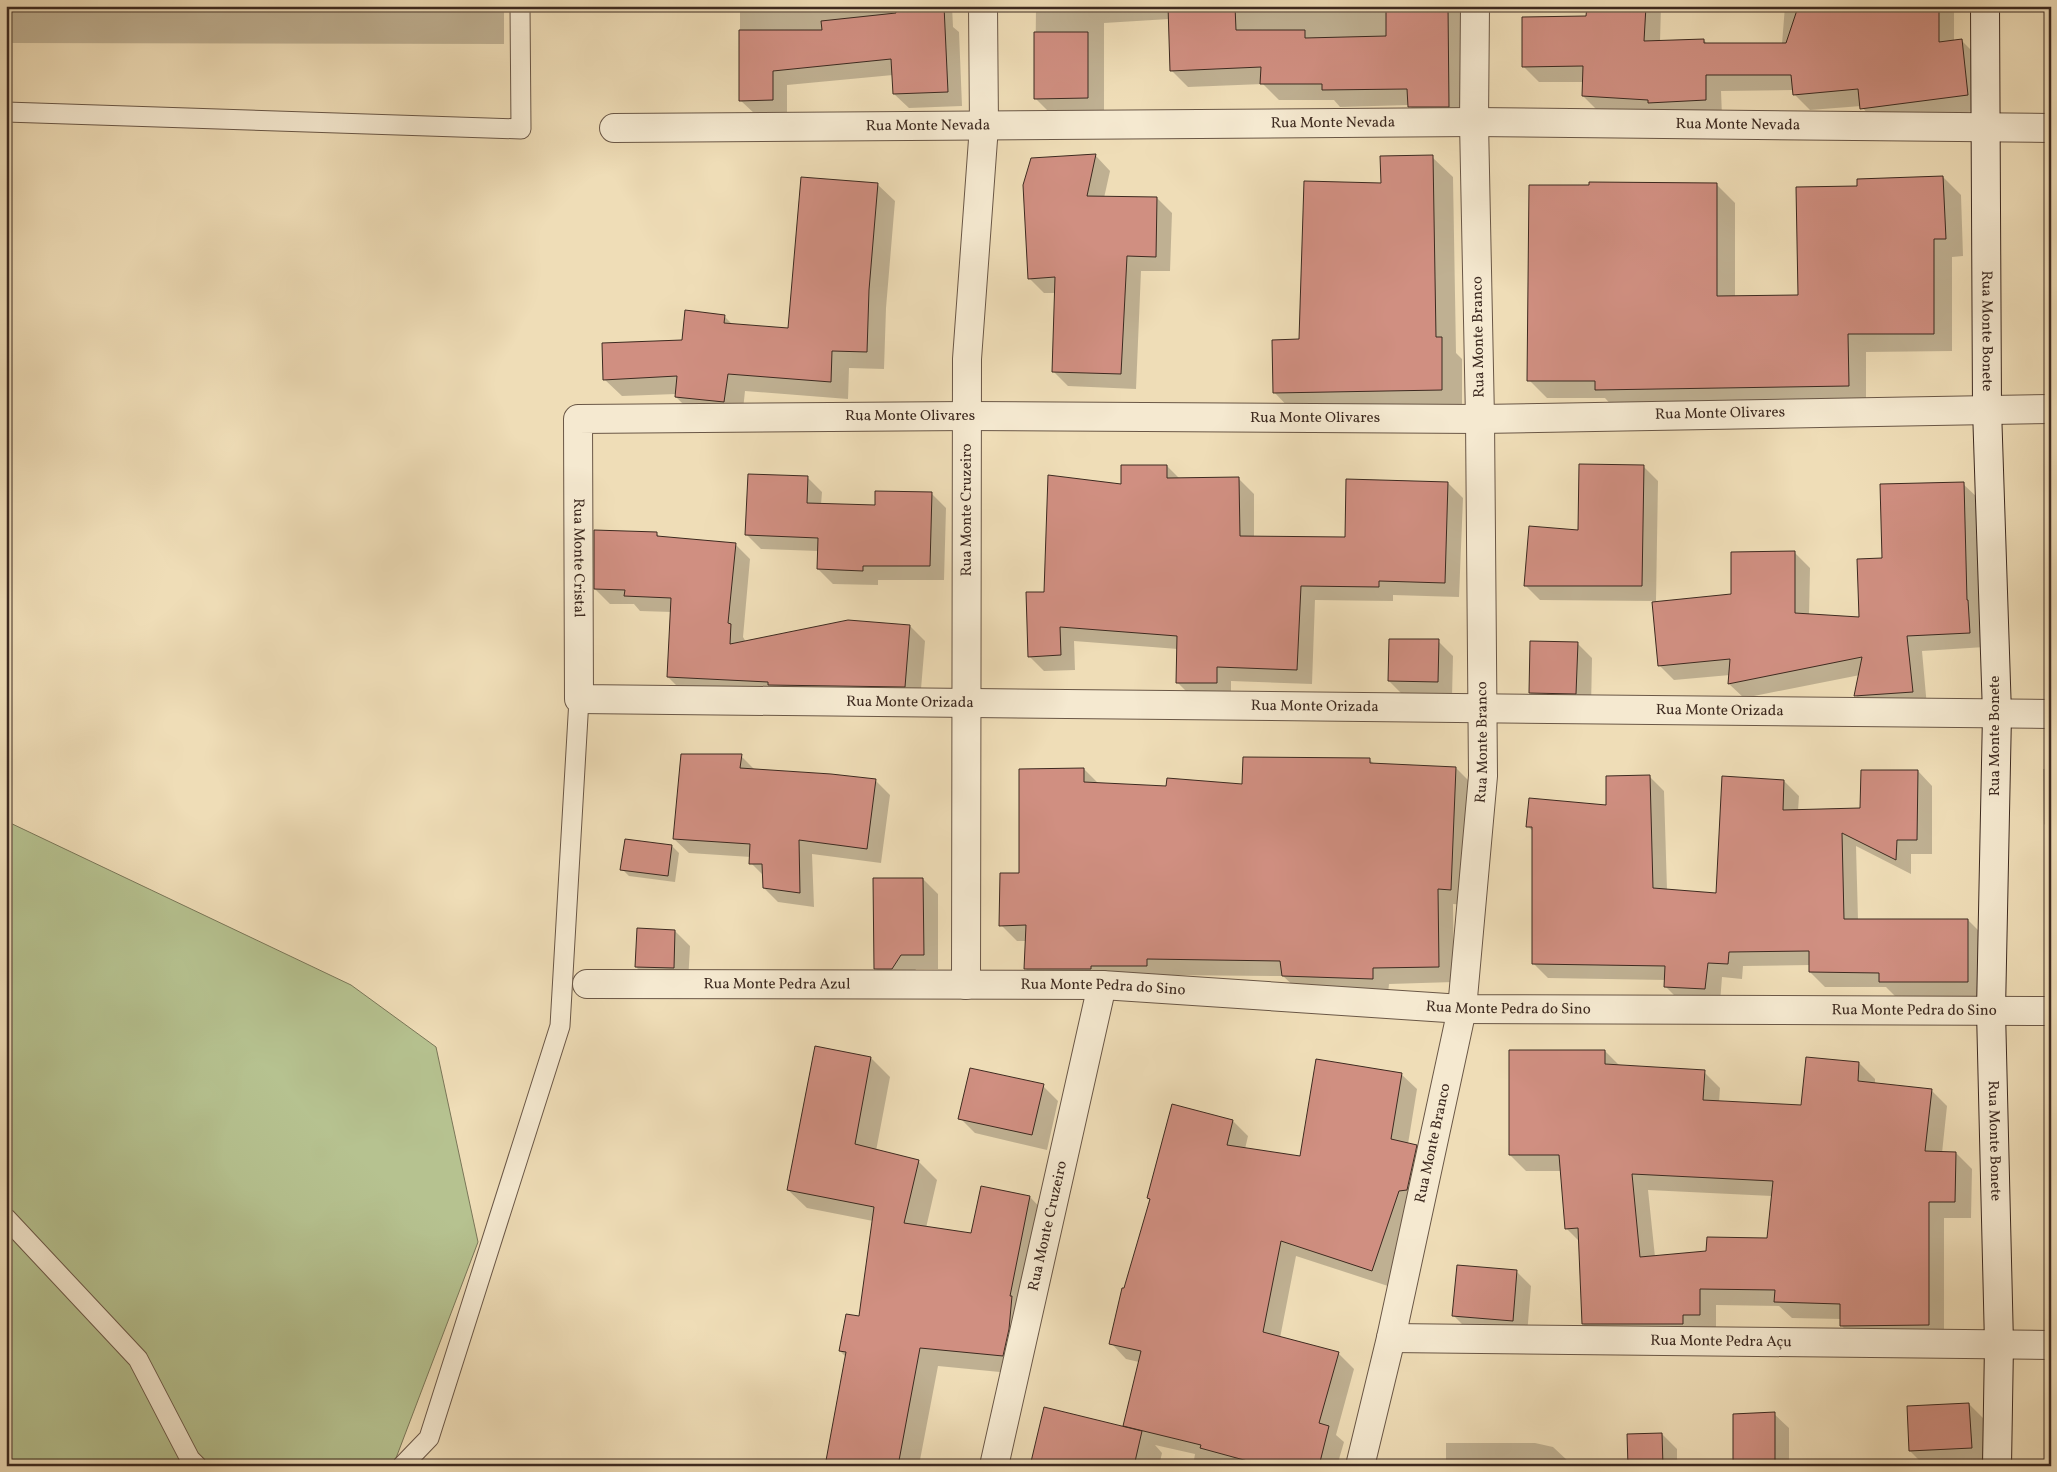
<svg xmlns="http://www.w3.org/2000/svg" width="2057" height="1472" font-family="Vollkorn,serif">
	<rect width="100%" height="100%" fill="#efddb7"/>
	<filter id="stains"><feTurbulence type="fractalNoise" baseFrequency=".004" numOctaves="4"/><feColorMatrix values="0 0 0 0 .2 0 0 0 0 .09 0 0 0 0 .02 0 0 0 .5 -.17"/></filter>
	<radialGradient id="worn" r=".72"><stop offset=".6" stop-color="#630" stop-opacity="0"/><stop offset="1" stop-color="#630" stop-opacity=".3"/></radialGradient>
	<path fill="#b6c290" stroke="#7a7658" d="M6,821L351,985L436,1047L478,1242L393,1466H6Z"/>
	<path fill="#0003" fill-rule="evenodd" d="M6,6H504V44L6,43Z
		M736,6H952L953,27L959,32L962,106L909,108L894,94L893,75L787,85V114H755L740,100V10Z
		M1036,6H1466L1465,123H1426L1409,105L1340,107L1334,100H1279L1263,84L1188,87L1171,70L1169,19L1104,23V115H1052L1035,98Z
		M1588,6H1661L1660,42L1704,40L1708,45L1782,44L1785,6H1954V41L1961,40L1977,56L1984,110L1877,124L1861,106L1810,110L1794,94V90L1721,91L1722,116L1599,112L1583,96L1584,82H1539L1523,66L1587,17Z
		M1096,156L1110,171L1104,198H1157L1172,213L1170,271H1141L1136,389L1068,386L1053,371L1056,293H1044L1029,278L1032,159Z
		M1432,157L1453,177L1456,353L1462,359V410L1294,413L1274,392L1382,184Z
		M1943,177L1961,195L1963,256L1952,257V351L1866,352V404L1614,408L1605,398H1547L1529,380L1717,185L1735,203V297L1800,296L1859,187Z
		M877,184L895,201L886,308L884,369L849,368L848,399L745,391L742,419L694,415L676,397V394L622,396L604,379L683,341L724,316L733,325L790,330Z
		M1167,466L1180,479H1239L1254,494V538H1346L1448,483L1463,498L1459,597L1393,595V601L1315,600L1312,684L1231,681V697H1192L1177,682L1178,649L1074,641L1075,670L1044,671L1029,656L1045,593L1122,485Z
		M1643,466L1658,481L1656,601L1540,600L1525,585Z
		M807,477L822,492L821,505L876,507L931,493L946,508L944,580H878V585L833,584L818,569L819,551L761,549L746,534Z
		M1963,484L1978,498L1985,647L1922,651L1927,707L1871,711L1856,696L1860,675L1744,698L1729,684L1730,675L1674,680L1659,665L1732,595L1795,553L1810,568L1809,615L1861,618L1883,559Z
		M656,533L660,537L735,544L750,559L743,637L746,642L910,626L925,641L920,701L683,692L668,677L672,612L640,611L634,604H610L595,589Z
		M2051,542V579L2046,543Z
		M1438,641L1453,656L1452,697L1404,696L1389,681Z
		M1577,643L1592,658L1591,708L1545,707L1530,693Z
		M741,756L756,771L831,775L876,781L890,795L881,863L812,854L814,907L778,902L764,888V876L751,863V857L689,853L674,839Z
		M1369,759L1375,765L1456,768L1472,784L1466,905L1453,904L1454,982L1389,984L1388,994L1299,991L1283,976L1163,975V981L1041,985L1026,969L1027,941H1017L1001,925L1021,874L1084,769L1099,784L1167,788L1243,785Z
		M2043,769H2051V831L2044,824Z
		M1918,771L1932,786V854H1911V874L1856,846L1858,920H1968L1983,935L1982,996H1895L1886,987H1825L1810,972V965L1743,966L1742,979L1722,977L1720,1003L1680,1001L1665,986L1666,980L1548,978L1533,963L1534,832L1527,826L1608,806L1649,776L1664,791L1667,890L1717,894L1784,781L1799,796L1798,811L1861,809Z
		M626,840L672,846L679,853L675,882L629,876L622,869Z
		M923,879L938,894V969H916L907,983H890L875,968Z
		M675,931L690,946L688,983L651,982L636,967Z
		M816,1048L871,1058L890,1077L876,1151L918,1161L937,1180L926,1228L972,1234L982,1187L1030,1197L1048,1216L1021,1374L938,1366L920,1460L950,1466H826L846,1357L840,1351L860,1318L873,1221L807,1208L788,1190Z
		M1605,1051L1620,1066L1704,1072L1720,1088L1719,1102L1802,1106L1859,1063L1875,1079V1084L1931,1090L1947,1106L1942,1153H1956L1972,1169L1971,1218H1944V1340L1857,1342L1841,1325V1319L1792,1318L1779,1306L1716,1305V1331L1599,1340L1583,1324L1579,1241L1566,1228L1561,1171H1526L1510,1155ZM1648,1190L1772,1196L1768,1240L1708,1252L1655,1257Z
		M1401,1074L1417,1089L1408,1144L1416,1146L1432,1161L1388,1286L1296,1256L1280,1338L1338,1353L1354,1369L1336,1435L1344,1442L1337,1466H1193L1195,1454L1155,1445L1162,1453L1159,1466H1031L1124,1428L1139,1362L1126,1359L1111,1343L1151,1200L1149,1198L1233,1121L1248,1136L1245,1149L1301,1158Z
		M1043,1086L1058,1101L1047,1150L975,1133L960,1118Z
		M1516,1271L1531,1286L1527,1335L1469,1331L1454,1316Z
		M1969,1404L1984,1419L1986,1462L1925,1466L1910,1451Z
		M1774,1414L1789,1428V1466H1735Z
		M1662,1434L1677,1449V1466H1629Z
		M1446,1443H1535L1553,1447L1568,1461L1567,1466H1446Z"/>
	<path fill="#d08f81" stroke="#3d2a20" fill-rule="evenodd" d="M895,6H944L948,92L893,94L891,59L773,71V100L739,101V30H822L821,21L896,13Z
		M1168,6H1235L1236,30H1305V38L1386,36V6H1448L1449,107H1408L1407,89L1322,90V84H1260L1261,67L1170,71Z
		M1587,6H1646L1644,41L1704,39V43H1786L1797,10L1846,6H1939V42L1962,39L1968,95L1860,109L1858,89L1793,95L1791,75H1706V100L1648,103V100L1582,96L1583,66L1522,67V17L1586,16Z
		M1034,32H1088V98L1034,99Z
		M1096,154L1087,196L1157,197L1156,257L1127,256L1121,374L1052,372L1055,277L1028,279L1023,185L1031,158Z
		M1433,155L1436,337H1442V390L1273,393L1272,340L1299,339L1304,181L1381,183L1380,156Z
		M1943,176L1946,239H1934V334H1848L1849,386L1595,390V381H1527L1529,185H1589V182L1717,183V296L1798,295L1796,187L1857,186V179Z
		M801,177L878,183L869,290L867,352L832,351L831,382L728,374L724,402L675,397L677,376L603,380L602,343L682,340L685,310L725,315L724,323L788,328Z
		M1579,464L1644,465L1642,586H1524L1529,526L1578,530Z
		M1121,465H1167V478L1239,477L1240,536L1345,537L1346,479L1448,482L1445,583L1379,581V587L1301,586L1297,670L1217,667V683H1176L1177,636L1060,627L1061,655L1028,657L1026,592H1044L1048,475L1121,484Z
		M748,474L808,476L807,503L875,505V491L932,492L930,566H863V571L817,569L818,538L745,535Z
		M1964,482L1967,600H1968L1970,633L1907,636L1913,692L1854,696L1862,657L1728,684L1730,659L1658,666L1652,602L1731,594V552L1795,551V613L1859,617L1857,559L1882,558L1880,484Z
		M594,530L657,532V536L736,543L728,623L731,624L730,644L848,620L910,625L905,687L768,685V682L667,677L671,598L624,596L625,590L594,589Z
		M1389,639H1439L1438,682L1388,681Z
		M1530,641L1578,642L1576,694L1529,693Z
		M681,754H742L740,768L831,774L876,779L867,849L799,840L800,893L763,888L762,864H749L750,844L673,839Z
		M1243,757L1370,758V763L1456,767L1451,890L1438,889L1439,967L1373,968V979L1282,976L1280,961L1147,959V966H1091V969H1024L1026,925L999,926L1000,873H1019V769L1084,768V782L1166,786L1167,778L1242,784Z
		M1861,770H1918L1917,840H1897L1896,860L1842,833L1844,919H1968V982H1879V973L1809,972V951L1729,952L1728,964L1708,963L1705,989L1664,987L1665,966L1532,964V827H1526L1529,798L1606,805V776L1650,775L1653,888L1716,893L1722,776L1784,780L1783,810L1860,808Z
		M625,839L672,845L668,876L620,870Z
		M873,878H923L924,955H901L892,969H874Z
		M637,928L675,930L674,968L635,967Z
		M815,1046L871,1057L855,1144L919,1160L904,1223L971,1233L981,1186L1030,1196L1010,1296H1012L1009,1329L1003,1356L920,1348L898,1466H825L846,1352L839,1351L846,1314L859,1316L874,1207L787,1190Z
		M1509,1050H1605V1064L1705,1070L1703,1100L1801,1105L1806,1057L1859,1062L1858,1081L1932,1089L1925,1151L1956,1152L1955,1202H1929V1325L1840,1326V1304L1774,1302L1775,1290L1700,1289V1315H1683V1324H1582L1578,1228L1565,1229L1559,1155H1509ZM1632,1174L1773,1181L1767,1238L1707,1237L1706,1251L1640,1257Z
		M1316,1059L1402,1073L1391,1139L1417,1145L1407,1190L1399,1191L1372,1271L1281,1241L1263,1332L1339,1352L1319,1423L1329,1426L1319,1466H1266L1200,1448L1201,1445L1123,1426L1141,1351L1109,1344L1122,1288H1124L1150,1199L1147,1198L1172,1104L1233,1120L1227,1145L1300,1156Z
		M970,1068L1044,1084L1032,1135L958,1119Z
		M1457,1265L1517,1270L1513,1321L1452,1316Z
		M1969,1403L1972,1448L1909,1451L1907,1406Z
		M1044,1407L1142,1431L1134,1466H1030Z
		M1775,1412V1466H1733V1414Z
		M1662,1433L1663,1466H1628L1627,1434Z"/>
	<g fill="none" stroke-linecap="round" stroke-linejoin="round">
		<defs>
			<path id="service" d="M6,112L521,129L520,6
				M6,1218L138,1359L190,1459L197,1466
				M402,1466L429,1438L560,1026L579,699"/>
			<g id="minor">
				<path id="s1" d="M614,128L1474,122L2051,128"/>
				<path id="s2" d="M2051,409L1480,419L967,416L578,419L579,699L2051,714"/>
				<path id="s3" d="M587,984L1102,985L1462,1009L2051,1011"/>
				<path id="s4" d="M966,985L967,359L984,126L983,6"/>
				<path id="s5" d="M1391,1338L2051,1345"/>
				<path id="s6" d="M994,1466L1102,985"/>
			</g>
			<g id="tertiary">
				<path id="s7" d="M1360,1466L1391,1338L1462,1009L1483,776L1480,419L1474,122L1475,6"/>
			</g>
			<g id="secondary">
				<path id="s8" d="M1985,6L1987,409L1997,714L1991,1011L1999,1344L1997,1466"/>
			</g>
		</defs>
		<use href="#service" stroke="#6a5746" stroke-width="21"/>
		<use href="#minor" stroke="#6a5746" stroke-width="30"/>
		<use href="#tertiary" stroke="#6a5746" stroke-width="30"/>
		<use href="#secondary" stroke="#3d2a20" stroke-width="30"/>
		<use href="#service" stroke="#f5e9d0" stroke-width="19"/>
		<use href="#minor" stroke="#f5e9d0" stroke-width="28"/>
		<use href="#tertiary" stroke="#f5e9d0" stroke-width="28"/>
		<use href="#secondary" stroke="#f5e9d0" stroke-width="28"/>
	</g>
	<g text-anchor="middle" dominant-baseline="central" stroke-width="4" stroke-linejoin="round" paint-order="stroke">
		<g font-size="15" fill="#3d2a20" stroke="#f5e9d0">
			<text stroke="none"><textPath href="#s1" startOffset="719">Rua Monte Nevada</textPath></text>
			<text stroke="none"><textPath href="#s1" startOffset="1124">Rua Monte Nevada</textPath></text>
			<text stroke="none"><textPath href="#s1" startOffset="314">Rua Monte Nevada</textPath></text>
			<text stroke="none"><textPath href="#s8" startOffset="325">Rua Monte Bonete</textPath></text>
			<text transform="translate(1479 337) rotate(-91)">Rua Monte Branco</text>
			<text transform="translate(1720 414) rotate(-1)">Rua Monte Olivares</text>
			<text x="910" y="416">Rua Monte Olivares</text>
			<text x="1315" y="418">Rua Monte Olivares</text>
			<text stroke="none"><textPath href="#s4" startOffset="475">Rua Monte Cruzeiro</textPath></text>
			<text stroke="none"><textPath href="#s2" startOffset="1612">Rua Monte Cristal</textPath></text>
			<text stroke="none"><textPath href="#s2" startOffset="2084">Rua Monte Orizada</textPath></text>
			<text stroke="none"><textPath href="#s2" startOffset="2489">Rua Monte Orizada</textPath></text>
			<text stroke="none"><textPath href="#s2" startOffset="2894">Rua Monte Orizada</textPath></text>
			<text transform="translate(1995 736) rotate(-90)">Rua Monte Bonete</text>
			<text stroke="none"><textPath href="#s7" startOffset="736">Rua Monte Branco</textPath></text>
			<text stroke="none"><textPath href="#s3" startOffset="190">Rua Monte Pedra Azul</textPath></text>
			<text stroke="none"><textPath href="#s3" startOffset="516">Rua Monte Pedra do Sino</textPath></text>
			<text stroke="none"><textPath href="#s3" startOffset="922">Rua Monte Pedra do Sino</textPath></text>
			<text stroke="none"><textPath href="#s3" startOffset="1328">Rua Monte Pedra do Sino</textPath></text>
			<text stroke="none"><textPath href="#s8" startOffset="1135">Rua Monte Bonete</textPath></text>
			<text stroke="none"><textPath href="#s7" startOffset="331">Rua Monte Branco</textPath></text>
			<text stroke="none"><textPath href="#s6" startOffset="246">Rua Monte Cruzeiro</textPath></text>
			<text stroke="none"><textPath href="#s5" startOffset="330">Rua Monte Pedra Açu</textPath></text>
		</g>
	</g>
	<rect width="2057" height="1472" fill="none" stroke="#efddb7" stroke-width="25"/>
	<rect x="8" y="8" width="2042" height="1457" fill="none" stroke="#3d2a20" stroke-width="2.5"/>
	<rect x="12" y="12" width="2032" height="1447" fill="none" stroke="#3d2a20"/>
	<rect width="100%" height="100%" filter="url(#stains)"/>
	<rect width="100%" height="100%" fill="url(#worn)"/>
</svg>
